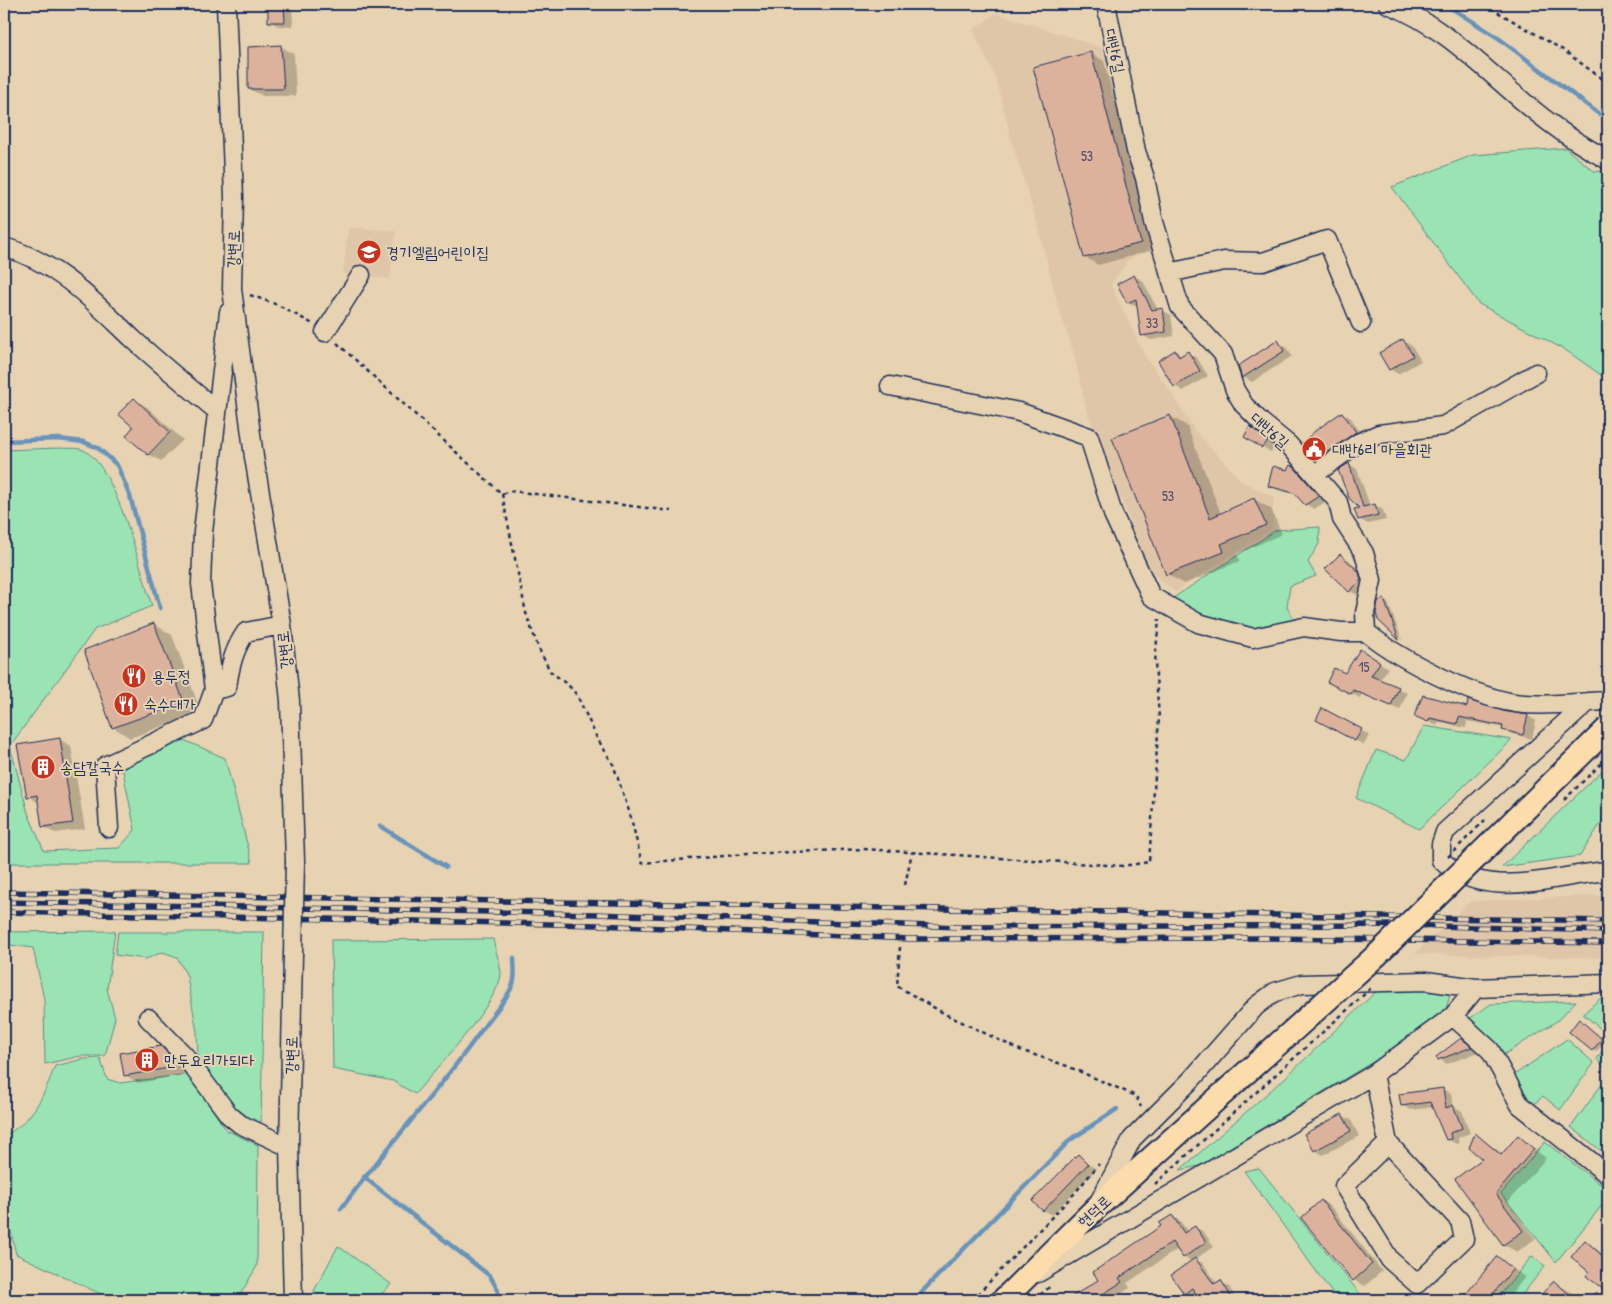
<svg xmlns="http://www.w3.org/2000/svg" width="1612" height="1304" font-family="'Patrick Hand','Poor Story',sans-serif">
	<rect width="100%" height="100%" fill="#e7d3b1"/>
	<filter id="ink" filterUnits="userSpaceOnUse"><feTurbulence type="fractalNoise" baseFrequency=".02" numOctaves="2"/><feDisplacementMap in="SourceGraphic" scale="10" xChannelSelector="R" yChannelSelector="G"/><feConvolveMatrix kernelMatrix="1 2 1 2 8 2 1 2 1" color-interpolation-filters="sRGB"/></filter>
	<g filter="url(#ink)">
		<path fill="#e0c6a9" d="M996,13L1107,49L1152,246L1128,260L1111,285L1145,356L1171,392L1195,431L1242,481L1274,497L1272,529L1175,592L1149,571L1086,408L1074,354L1059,310L1038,226L1012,143L1000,94L994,74L973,30Z
			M348,227L396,231L390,279L343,274Z
			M1608,895V958L1415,954L1470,901Z"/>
		<path fill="#9ae4b3" stroke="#5a8a88" d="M1565,148L1594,171L1608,172V380L1567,351L1479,304L1392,187L1473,155Z
			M60,448C66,449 77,447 83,450C116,464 141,572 152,606L95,629L10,746L28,813L44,851L119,848L135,830L122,766L179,738L225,758L252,863H4V450Z
			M1320,527L1319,544L1308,562L1316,576L1290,586L1287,606L1295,622L1253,633L1198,617L1170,600L1276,530Z
			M1424,726L1512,740L1419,829L1356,798L1376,750L1406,760Z
			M1608,765V812L1580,856L1502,867Z
			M115,931L107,989L115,1018L105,1056H81L45,1064L44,999L33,948L4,944V932Z
			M118,932H264L261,1125L248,1120L233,1109L198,1057L197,1032L187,976L177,957L163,952L146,959L115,955Z
			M493,939C495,950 500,962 501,973C502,998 433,1073 415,1094L393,1081L333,1069L331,940Z
			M1383,985L1439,990L1450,995L1446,1009L1376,1060L1199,1166L1180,1170L1286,1077Z
			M1605,994H1608V1035L1583,1014Z
			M1576,1001L1557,1021L1505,1054L1469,1019L1491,1004Z
			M1567,1039L1594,1063L1560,1110L1543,1096L1533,1105L1514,1075Z
			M1608,1042V1072L1597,1059Z
			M100,1058L107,1079L120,1083L189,1074L226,1130L258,1145L257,1266L237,1300H123L105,1296L16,1254L4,1201V1136C34,1120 43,1097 55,1066L84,1059Z
			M1608,1076V1156L1571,1127Z
			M1545,1142L1608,1190V1198L1556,1262L1501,1194Z
			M1259,1168L1365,1300H1339L1329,1289L1244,1171Z
			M4,1210V1212L9,1248L4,1247Z
			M338,1246L391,1284L376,1300H313L314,1291Z
			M1532,1256L1545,1266L1518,1300H1496Z"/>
		<path fill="#0003" d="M269,4H292L293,26H278L269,21Z
			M280,46L294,54L296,96H263L249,89Z
			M1091,53L1104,61L1154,250L1098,265L1085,257Z
			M1134,276L1143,281L1158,310H1162L1171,315L1174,336L1151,340L1142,335L1138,307L1128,302Z
			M1403,341L1412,346L1421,361L1398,374L1390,369Z
			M1278,342L1286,347L1292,356L1252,382L1243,377L1240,366Z
			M1175,352L1182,356L1188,353L1197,358L1208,376L1183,391L1175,386Z
			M134,400L147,407L183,440L161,461L148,454L135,427Z
			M1342,413L1351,418L1363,437L1325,464L1317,459Z
			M1170,416L1187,426L1221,514L1254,499L1271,509L1282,534L1237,554L1240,561L1184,584L1167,574Z
			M1251,428L1275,447L1271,452L1245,437Z
			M1349,464L1357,469L1370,506L1375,505L1383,510L1386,520L1368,524L1359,519L1361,509Z
			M1294,468L1303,474L1327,501L1314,509L1305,504L1298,495L1278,490L1270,486Z
			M1340,556L1349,560L1367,578L1369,585L1359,596L1350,591Z
			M1384,601L1388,603L1402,640L1379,619Z
			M154,624L172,635L201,712L130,738L113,727Z
			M1369,655L1388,668L1380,680L1407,693L1400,710L1362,694L1360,698L1337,686L1345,675Z
			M1467,708L1528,716L1536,721L1532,739L1512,734L1504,728L1467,721L1466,728L1439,722L1437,726L1415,715Z
			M1323,709L1369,735L1364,745L1317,719Z
			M59,739L71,746L85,829L55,833L43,827L39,803L28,796Z
			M1583,1023L1605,1042L1596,1052L1593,1050Z
			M1461,1040L1479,1052L1447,1064L1439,1059Z
			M160,1048L174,1055L185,1066L187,1074L138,1083L125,1075Z
			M1443,1089L1451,1094L1453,1106L1462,1111L1470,1133L1458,1138L1459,1144H1456L1447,1139L1434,1107L1411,1110L1402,1105Z
			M1342,1115L1351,1120L1359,1136L1323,1155L1315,1150Z
			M1475,1134L1503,1154L1518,1137L1546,1158L1508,1202L1535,1239L1517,1252L1504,1245L1457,1179L1484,1159Z
			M1078,1155L1096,1169L1052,1215L1043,1210Z
			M1322,1201L1332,1208L1382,1271L1365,1286L1354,1280Z
			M1172,1216L1180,1221L1188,1232L1195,1227L1204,1232L1214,1247L1195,1259L1204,1264L1217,1284L1221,1282L1229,1287L1237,1300H1201L1198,1294L1193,1298L1185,1293L1192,1262L1183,1257L1178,1249L1127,1283L1130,1288L1111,1300H1069L1100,1280L1163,1227Z
			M1586,1241L1608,1258V1291L1603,1288L1591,1272Z
			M1498,1258L1525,1277L1507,1300H1463Z
			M1554,1282L1572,1293L1581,1300H1538Z"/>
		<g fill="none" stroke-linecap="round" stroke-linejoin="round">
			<path stroke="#6794bc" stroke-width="4.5" d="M1445,4L1497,37L1599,114
				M4,441L58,439L84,442L98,448L117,465L130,496L160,608
				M380,826L446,867
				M364,1177L490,1276L497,1288L500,1300
				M341,1209C386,1147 439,1091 483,1028C492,1015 507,1000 513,984C516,975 514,966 514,958
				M914,1300L1070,1140L1117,1109"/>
		</g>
		<path fill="#ddb29c" stroke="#1b2f5e" d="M268,4H284L285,22H268Z
			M281,45L284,89H248V47Z
			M1091,52L1141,243L1084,258L1033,67Z
			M1134,275L1152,310L1163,308L1166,332L1141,336L1136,299L1127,303L1117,284Z
			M1403,339L1413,356L1389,370L1379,353Z
			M1278,340L1284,351L1242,378L1238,366Z
			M1175,350L1179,357L1188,351L1200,371L1174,387L1158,361Z
			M134,398L170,432L148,455L126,436L133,427L118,414Z
			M1342,412L1356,432L1316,460L1302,443L1315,431Z
			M1170,415L1210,518L1254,498L1266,525L1221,544L1224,552L1166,575L1112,438Z
			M1250,426L1268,441L1262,448L1244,437Z
			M1349,463L1363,507L1375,504L1378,515L1358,520L1354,509L1359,508L1349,498L1338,470Z
			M1290,465L1294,467L1319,496L1305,505L1294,493L1268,486L1273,466L1287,470Z
			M1340,554L1359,572L1361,580L1349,592L1325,569Z
			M1384,599L1399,640L1378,620L1376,613L1378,601Z
			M154,623L184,702L112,728L84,650Z
			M1360,649L1380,662L1371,676L1399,687L1391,706L1353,690L1351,694L1327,682L1334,668L1345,673Z
			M1423,695L1467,707L1468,700L1503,711L1528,715L1523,735L1502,730L1503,726L1459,717L1457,724L1430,718L1428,722L1414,716Z
			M1322,708L1362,729L1355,741L1316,720Z
			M60,738L73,823L42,827L37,795L27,797L17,745Z
			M1579,1019L1602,1039L1592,1051L1569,1032Z
			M1461,1038L1472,1047L1438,1060L1436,1057Z
			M161,1046L172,1058L174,1067L124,1076L120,1053Z
			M1443,1088L1446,1108L1453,1105L1462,1128L1450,1133L1451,1139L1446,1140L1430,1102L1401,1106L1399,1094Z
			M1342,1114L1351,1131L1314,1151L1304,1134Z
			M1475,1133L1501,1155L1518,1135L1534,1149L1496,1194L1523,1231L1503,1245L1455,1179L1482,1159L1469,1148Z
			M1078,1154L1088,1164L1043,1211L1032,1201Z
			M1321,1200L1372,1264L1353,1281L1301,1218Z
			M1172,1215L1184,1233L1195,1226L1206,1242L1183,1258L1172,1242L1119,1278L1122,1282L1093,1300H1067L1098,1280L1093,1272L1161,1226L1159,1223Z
			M1585,1240L1608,1261V1283L1603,1289L1586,1276L1589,1272L1571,1257Z
			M1497,1256L1513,1269L1488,1300H1461Z
			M1195,1258L1214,1284L1221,1280L1233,1300H1200L1192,1288L1184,1294L1171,1275Z
			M1554,1281L1576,1300H1536Z"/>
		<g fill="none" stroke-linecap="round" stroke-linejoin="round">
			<defs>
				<path id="minor" d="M226,4L234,197L232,289L254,457L282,625L290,701L295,862
					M1106,4L1136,151L1145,178L1154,222L1180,307L1223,354L1235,390L1244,405L1261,422L1289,445L1338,502L1342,519L1364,553L1372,580L1365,613L1366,632C1400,660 1480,701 1524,704C1552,706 1581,702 1608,701
					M1388,4C1452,28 1497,84 1550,123C1568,137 1588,149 1608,160
					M4,247C57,262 94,302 133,339C160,364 189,387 217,411
					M1169,273L1224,261L1263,262L1327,240L1361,323
					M325,332L361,275
					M890,386L1019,412L1089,437L1113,514L1151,596L1198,623L1253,638L1304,627L1341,632H1366
					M1315,474L1358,443L1379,434L1443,426L1536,373
					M214,690L227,687C230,666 234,649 246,632L282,625
					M1588,702L1445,832L1441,844V860C1485,903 1554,875 1608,871
					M109,828L105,766L203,720L214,690L201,584L203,532L229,312
					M293,954L289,1147L293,1300
					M1453,1016L1490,1050L1520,1105L1608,1175
					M148,1018L184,1055L229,1115L240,1124L289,1147
					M1374,1074L1388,1143L1460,1221L1464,1239L1417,1284L1390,1260L1344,1186L1388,1143
					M1099,1202L1132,1139L1191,1080L1256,1006L1275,992L1302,984L1426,981L1476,988L1608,983
					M1038,1273L1374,1074L1453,1016L1476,988"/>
				<path id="major" d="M1003,1300L1096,1208L1188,1125"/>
			</defs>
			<use href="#minor" stroke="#1b2f5e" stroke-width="21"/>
			<use href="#major" stroke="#1b2f5e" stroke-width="26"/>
			<path stroke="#1b2f5e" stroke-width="2.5" stroke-dasharray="4 4" stroke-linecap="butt" d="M1484,4L1563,50L1608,83
				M250,295L278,305L313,324
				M337,343L502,494L512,491L671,511
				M502,494L526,613L538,647L550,671L570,687L577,695L597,738L613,764L630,814L642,863L747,854L863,849L1123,866L1149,862L1159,718L1155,662L1159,619
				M1564,800L1608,757
				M1477,828L1485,820
				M905,885L912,852
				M900,947L897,986L945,1014L1020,1050L1067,1066L1136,1096L1141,1107
				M1155,1184L1356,1002
				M972,1300L1074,1194L1099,1164
				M1034,1300L1052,1285"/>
			<use href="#minor" stroke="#e7d3b1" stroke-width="18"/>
			<use href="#major" stroke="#fddcac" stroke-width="22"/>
			<defs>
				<path id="rail" d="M4,892L1608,921
					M4,902L596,914L960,927L1402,925L1608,931
					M4,912L598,925L909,939L1269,938L1608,943"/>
			</defs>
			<use href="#rail" stroke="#1b2f5e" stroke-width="5.5"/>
			<use href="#rail" stroke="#e7d3b1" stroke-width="4" stroke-dasharray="11" stroke-linecap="butt"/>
			<defs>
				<path id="minor-bridge" d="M293,954L295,862"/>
				<path id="major-bridge" d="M1188,1125L1378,954L1608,728"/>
			</defs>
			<use href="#minor-bridge" stroke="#1b2f5e" stroke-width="21" stroke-linecap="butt"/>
			<use href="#major-bridge" stroke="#1b2f5e" stroke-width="26" stroke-linecap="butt"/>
			<path stroke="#1b2f5e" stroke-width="2.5" stroke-dasharray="4 4" stroke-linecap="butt" d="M1448,857L1477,828
				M1356,1002L1371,988"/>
			<use href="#minor-bridge" stroke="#e7d3b1" stroke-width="18"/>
			<use href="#major-bridge" stroke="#fddcac" stroke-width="22"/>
		</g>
	</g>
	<defs>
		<symbol id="school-disc" viewBox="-11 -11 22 22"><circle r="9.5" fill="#c8321e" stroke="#e7d3b1"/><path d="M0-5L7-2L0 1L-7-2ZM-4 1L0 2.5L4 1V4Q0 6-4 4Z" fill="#fff"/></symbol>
		<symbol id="civic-disc" viewBox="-11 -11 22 22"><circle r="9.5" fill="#c8321e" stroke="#e7d3b1"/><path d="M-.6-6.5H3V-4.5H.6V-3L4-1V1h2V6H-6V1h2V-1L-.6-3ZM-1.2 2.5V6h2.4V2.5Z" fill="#fff"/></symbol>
		<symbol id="restaurant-disc" viewBox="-11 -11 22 22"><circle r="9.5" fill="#c8321e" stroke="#e7d3b1"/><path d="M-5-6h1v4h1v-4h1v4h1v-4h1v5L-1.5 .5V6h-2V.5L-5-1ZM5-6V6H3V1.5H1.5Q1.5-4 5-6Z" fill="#fff"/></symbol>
		<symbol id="building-disc" viewBox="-11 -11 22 22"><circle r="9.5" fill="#c8321e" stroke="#e7d3b1"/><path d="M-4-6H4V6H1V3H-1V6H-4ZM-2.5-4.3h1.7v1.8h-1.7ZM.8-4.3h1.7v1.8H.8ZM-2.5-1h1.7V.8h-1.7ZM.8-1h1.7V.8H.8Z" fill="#fff"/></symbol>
	</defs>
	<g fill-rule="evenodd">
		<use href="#school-disc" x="355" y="238" width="28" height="28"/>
		<use href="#civic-disc" x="1300" y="435" width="28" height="28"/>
		<use href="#restaurant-disc" x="120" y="662" width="28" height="28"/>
		<use href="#restaurant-disc" x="112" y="690" width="28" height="28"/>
		<use href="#building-disc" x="29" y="753" width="28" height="28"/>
		<use href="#building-disc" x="133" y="1046" width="28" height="28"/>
	</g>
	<g text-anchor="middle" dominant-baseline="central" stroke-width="4" stroke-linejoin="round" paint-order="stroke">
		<g font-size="14" fill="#4c506e">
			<text x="1087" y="155">53</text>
			<text x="1152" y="322">33</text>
			<text x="1168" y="495">53</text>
			<text x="1364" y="666">15</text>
		</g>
		<g font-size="16" fill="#1b2f5e" stroke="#e7d3b1">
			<text transform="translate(1115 51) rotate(78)">대반6길</text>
			<text transform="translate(233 249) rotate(-88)">강변로</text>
			<text transform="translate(1270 430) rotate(42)">대반6길</text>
			<text transform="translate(284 650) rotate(-96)">강변로</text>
			<text transform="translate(291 1055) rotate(-89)">강변로</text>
			<text transform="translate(1094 1211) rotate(-43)">현덕로</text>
		</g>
		<g font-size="16" fill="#1b2f5e" stroke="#e7d3b1" text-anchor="start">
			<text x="386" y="252">경기엘림어린이집</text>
			<text x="1332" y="449">대반6리 마을회관</text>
			<text x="152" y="676">용두정</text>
			<text x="144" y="704">숙수대가</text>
			<text x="60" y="767">송담칼국수</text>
			<text x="164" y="1060">만두요리가되다</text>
		</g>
	</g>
	<rect width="1612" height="1304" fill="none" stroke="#e7d3b1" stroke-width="20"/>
	<rect x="10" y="10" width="1592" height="1284" fill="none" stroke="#1b2f5e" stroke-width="2" filter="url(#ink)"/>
</svg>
